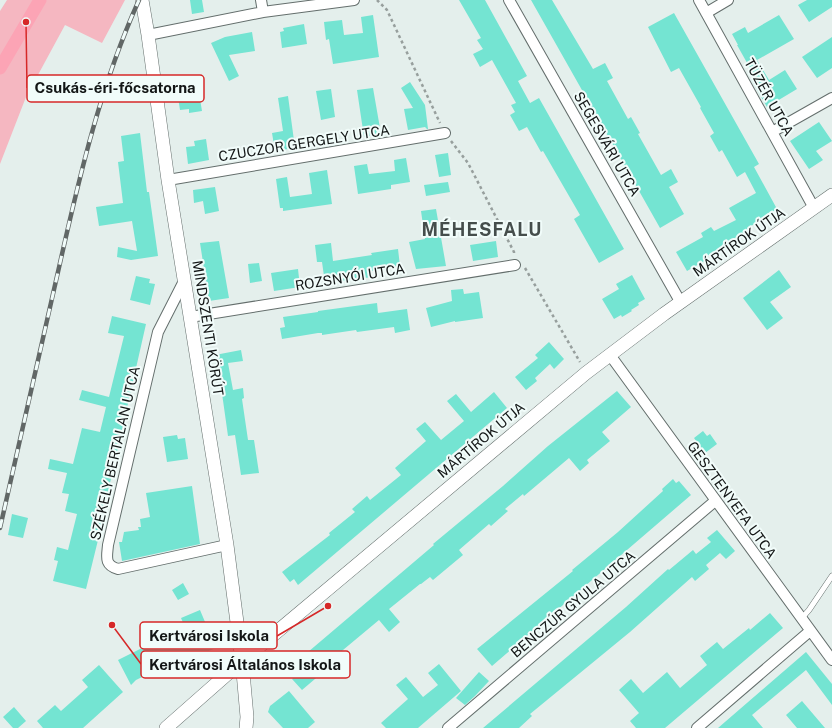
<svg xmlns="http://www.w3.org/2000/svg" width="832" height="728" font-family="'Public Sans',sans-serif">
	<rect width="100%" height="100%" fill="#e4efec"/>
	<path fill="#f5b7c1" d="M7,0H125L102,43L65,25L26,97L0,164V11Z"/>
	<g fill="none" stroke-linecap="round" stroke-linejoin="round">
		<path stroke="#fca4b5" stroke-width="13" d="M0,68L40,0"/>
	</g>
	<path fill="#74e4d2" d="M190,0H202L204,12L192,14Z
		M459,0H485L527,76L518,81L530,103L539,98L624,249L599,263L574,219L580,215L543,151L541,152L527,127L519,131L510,115L515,112L511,105L516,103L492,60L480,67L473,54L483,49L477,40L481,38Z
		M531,0H552L593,69L605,63L613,78L607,81L628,119L631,117L640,133L638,134L661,175L671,169L678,182L669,187L684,214L660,228Z
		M807,0H832V7L809,22L798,5Z
		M674,13L759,164L754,167L777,209L761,218L762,220L747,228L748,231L722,245L723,247L705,257L706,260L687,271L676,252L703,237L701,233L711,227L714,231L736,220L729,208L756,193L745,172L737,177L722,150L719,152L710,136L714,133L700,108L701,107L679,68L671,72L648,27Z
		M373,15L379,57L333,64L329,39L326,40L324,22L342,20L344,35L363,33L361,17Z
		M779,15L794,39L757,60L769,80L785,70L797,89L767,107L751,79L755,77L737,45H738L732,34L745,27L748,33Z
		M304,24L307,44L282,48L280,32L284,31L283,28Z
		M252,32L255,51L229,55L239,76L229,81L211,43L225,37Z
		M832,37V68L817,78L802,57Z
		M410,82L425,105L428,129H427L425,127L408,130L404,109L413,108L401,88Z
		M198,87L202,111L189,113V109L180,110L177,91Z
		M373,88L381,134L364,137L357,90Z
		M331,89L335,117L321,120L316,91Z
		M288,96L295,148L275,151L272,133L283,131L278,98Z
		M819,122L832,141L816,151L823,160L809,169L790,141Z
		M140,133L147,192H149L158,256L131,260L117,257L118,247L137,251L132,221L99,226L96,207L123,203L118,162L124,161L121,136Z
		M206,139L209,160L188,164L186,147L195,146L194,141Z
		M448,153L451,175L439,177L435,155Z
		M406,158L410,182L391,185V189L358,194L354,166L367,164L369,174L395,171L394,160Z
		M327,170L332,204L283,211V208H280L276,179L287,177L290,197L312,194L309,173Z
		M448,182L450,192L426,196L424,185Z
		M215,187L219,211L205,214L203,201L194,203L193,190Z
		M436,209L446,266L416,269L409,242L425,239L421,211Z
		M219,241L229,298L209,301L200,243Z
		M496,241L498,257L473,261L470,245Z
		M331,243L333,261L372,255L371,253L398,249L400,266L372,271V277L325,283L322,262H317L315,245Z
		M259,263L262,281L250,283L248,264Z
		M298,269L300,287L274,291L271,273Z
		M779,270L791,287L770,302L783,318L767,330L743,298Z
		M632,275L645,299L638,303L639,305L631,310L632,311L622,317L621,315L614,319L602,299L619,289L616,284Z
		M136,276L150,279L149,283L155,284L150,305L130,300Z
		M463,289L464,294L479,292L483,318L455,322V321L431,327L426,308L452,301L451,290Z
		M377,303L378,313L407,309L410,330L395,333L394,327L357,332L356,330L322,335V333H318L282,339L280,328L285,327L283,317L318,312V311Z
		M112,316L146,324L98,536H99L86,589L53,581L58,561L54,560L57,547L68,550L77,514L65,511L69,494L62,493L67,473L48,469L50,459L73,464L82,428L100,432L106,407L79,400L82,390L109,397L124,336L108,333Z
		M549,342L564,359L554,369L550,364L535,378L537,381L526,390L515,377L538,358L535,355Z
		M241,350L243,361L228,363L233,390L243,388L244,398L242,399L248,440H254L259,473L241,475L235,435L228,436L218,365H216L215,355Z
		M617,391L631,407L602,432L610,441L587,460L589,463L580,471L569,458L524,496L523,494L505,509L508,511L491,526L489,524L459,550L463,555L433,580L430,577L421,584H420L389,609L400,622L389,632L379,620L319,670L322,673L302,690L292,679L294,677L288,669L434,545L433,544L503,486L548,446Z
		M494,392L507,408L298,585L294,579L290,582L282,572L330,535L329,533L355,512L352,509L367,496L370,500L401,475L395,468L426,441L416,429L425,422L441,440L464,421L447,401L456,394L471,412Z
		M703,431L707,436L710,434L717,444L705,453L694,438Z
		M177,435L178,439L185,438L188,459L167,462L163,437Z
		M673,479L676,483L679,481L691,495L492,666L477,649L573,571L572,570L618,532L663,491L662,489Z
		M192,486L200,544L122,561L119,542H122L124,532L139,530L138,527H141L140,519L150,517L146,493Z
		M12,514L28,518L23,538L8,535Z
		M717,530L735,551L726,559L720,553L706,565L709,569L695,581L692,577L630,632L530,714L532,716L519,728H483L626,607L668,569L669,570L693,550L696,554L711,542L707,538Z
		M183,583L189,594L178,600L172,590Z
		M200,610L216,648L172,666L171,663L136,680L131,685L118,660L148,645L151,649L188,634L181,618Z
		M770,613L783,628L665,728H636L630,721L639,713L619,690L631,679L643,693L667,672L680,688L707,665L700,656L717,642L723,649L749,628L750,630Z
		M806,652L832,684V705L806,670L752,715L763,728H718Z
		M439,664L461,691L418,728H386L381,723L408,699L396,685L406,677L423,697L438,685L428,673Z
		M99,665L123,692L83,728H43L37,721L55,705L61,711L88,687L82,680Z
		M479,672L489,681L475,696L465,705L456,698Z
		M289,691L315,722L308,728H283L268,712L270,706Z
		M802,701L825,728H797L786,715Z
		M14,707L26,721L18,728H13L3,717Z"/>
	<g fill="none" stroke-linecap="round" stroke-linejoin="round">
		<defs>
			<path id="service" d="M801,619L809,610L832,576"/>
			<path id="minor" d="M261,0L263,12
				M509,0L681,303
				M699,0L814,208
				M706,13L728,0
				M148,35L263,12L354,0
				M772,132L832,98
				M168,180L445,133
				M184,281L158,332L108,545C107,557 104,565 118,569L227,545
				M190,317L515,265
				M610,355L832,660
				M448,728L715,501
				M697,728L810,631"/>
			<path id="tertiary" d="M142,0L148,35L168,180L227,545L242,661L247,717L246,728
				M166,728L242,661L586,373L664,314L832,195"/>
		</defs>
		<use href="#service" stroke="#646e6c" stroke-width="6"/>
		<use href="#minor" stroke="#646e6c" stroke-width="12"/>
		<use href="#tertiary" stroke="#646e6c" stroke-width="14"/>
		<path stroke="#979f9d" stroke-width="2.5" stroke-dasharray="3 3" stroke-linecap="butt" d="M377,0L387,10L440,123
			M451,141L468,163L514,252V255
			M525,268L580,362"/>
		<use href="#service" stroke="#fff" stroke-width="5"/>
		<use href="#minor" stroke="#fff" stroke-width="10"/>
		<use href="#tertiary" stroke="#fff" stroke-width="13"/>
		<defs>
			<path id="rail" d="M0,528C20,440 40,352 60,263C80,174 101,84 139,0"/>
		</defs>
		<use href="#rail" stroke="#616766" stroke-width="4.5"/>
		<use href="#rail" stroke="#f1fcfa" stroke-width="3" stroke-dasharray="9" stroke-linecap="butt"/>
	</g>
	<g text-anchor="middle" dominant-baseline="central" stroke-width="4" stroke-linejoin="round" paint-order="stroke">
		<g font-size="14" fill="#131616" stroke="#f1fcfa">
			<text transform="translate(769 97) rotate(61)">TÜZÉR UTCA</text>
			<text transform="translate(304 143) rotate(-9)">CZUCZOR GERGELY UTCA</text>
			<text transform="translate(607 144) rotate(60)">SEGESVÁRI UTCA</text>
			<text transform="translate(739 242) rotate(-35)">MÁRTÍROK ÚTJA</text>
			<text transform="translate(350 277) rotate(-9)">ROZSNYÓI UTCA</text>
			<text transform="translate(208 328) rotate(81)">MINDSZENTI KÖRÚT</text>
			<text transform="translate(481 440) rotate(-40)">MÁRTÍROK ÚTJA</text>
			<text transform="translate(115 453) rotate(-77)">SZÉKELY BERTALAN UTCA</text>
			<text transform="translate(732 500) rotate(54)">GESZTENYEFA UTCA</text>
			<text transform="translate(573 604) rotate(-40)">BENCZÚR GYULA UTCA</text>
		</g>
		<g font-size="18" font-weight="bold" letter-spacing="1" fill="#454e4c" stroke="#f1fcfa">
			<text x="482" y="229">MÉHESFALU</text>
		</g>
	</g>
	<path fill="none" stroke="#d62828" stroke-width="1.5" d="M26 22L27 88M328 606L277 636M112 625L141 664"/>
	<g fill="#d62828" stroke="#f1fcfa" stroke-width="1.5">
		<circle cx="26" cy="22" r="4"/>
		<circle cx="328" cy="606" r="4"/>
		<circle cx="112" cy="625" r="4"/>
	</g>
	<g fill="#f1fcfa" stroke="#d62828" stroke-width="1.5">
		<rect x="27" y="75" width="177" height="27" rx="4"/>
		<rect x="140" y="622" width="137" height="27" rx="4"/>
		<rect x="141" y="651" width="209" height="27" rx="4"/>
	</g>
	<g font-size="15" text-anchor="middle" font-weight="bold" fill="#131616">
		<text x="115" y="93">Csukás-éri-főcsatorna</text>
		<text x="209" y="641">Kertvárosi Iskola</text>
		<text x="245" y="670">Kertvárosi Általános Iskola</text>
	</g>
</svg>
